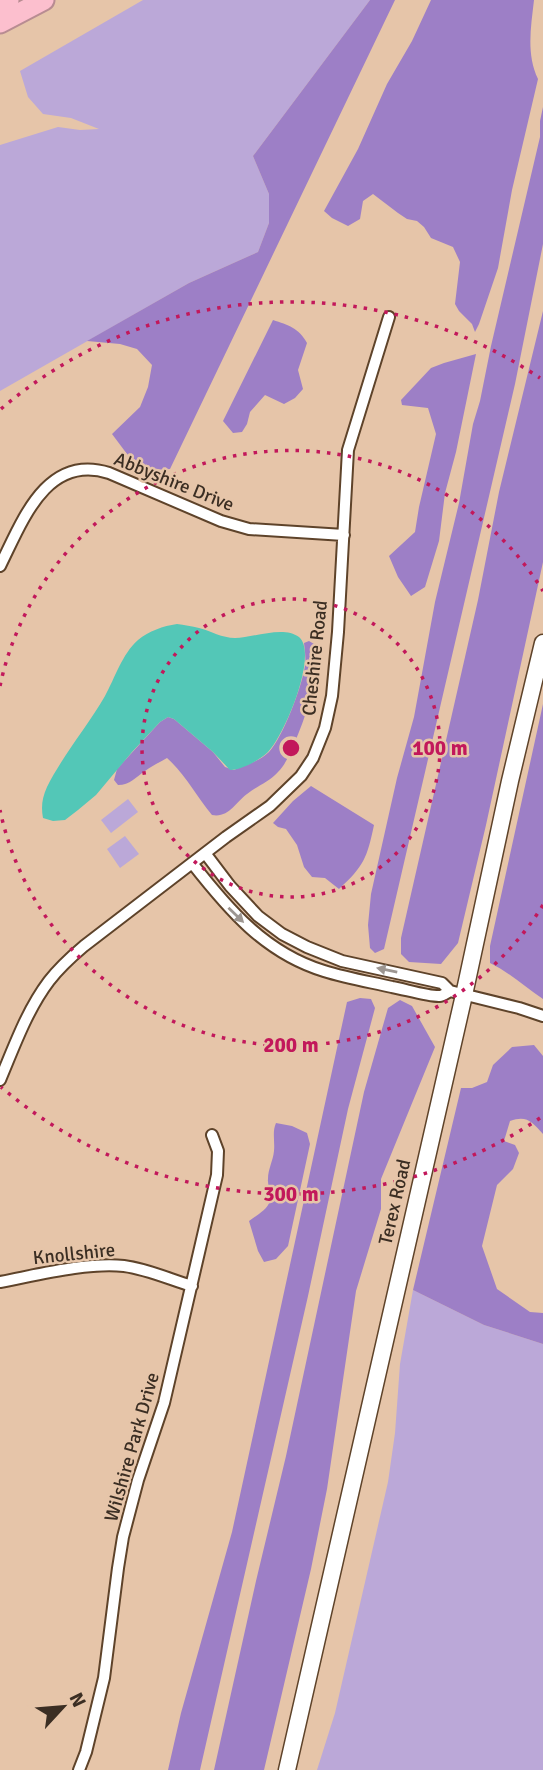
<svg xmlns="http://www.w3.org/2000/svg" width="543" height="1770" font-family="Signika,sans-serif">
	<rect width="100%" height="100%" fill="#e6c5a9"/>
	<path fill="#bba8d8" d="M143,0H370L253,156L269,194V223L258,252L189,283L0,391V145L58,127L80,130L99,129L71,118L43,114L28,97L20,71Z
		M128,799L138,812L111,833L101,820Z
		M125,836L139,854L120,868L107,849Z
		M413,1290L484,1325L543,1344V1770H317L335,1713L388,1482L395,1433L400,1364Z"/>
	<path fill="#9d7fc6" d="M370,0H395L170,469L150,470L127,454L112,434L140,407L148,387L152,365L137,349L120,344L87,341L189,283L258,252L269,223V194L253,156Z
		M431,0H534C531,27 526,54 538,79L512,190L498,268L479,324L475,332L472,324L459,311L455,304L460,262L453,247L431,238L424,227L417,221L407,219L398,213L373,194L363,201L360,219L348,226L332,218L324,211L358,149L387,84L412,41Z
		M543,107V244L515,384L384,949L375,953L370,948L368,925L371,894L397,778L414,717L435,602L459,503L473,424L480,401L491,346L540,137V121Z
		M543,311V562L486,825L458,943L441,964L409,962L401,954V938L478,600L499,492Z
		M273,320C288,325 299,328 307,343L298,370L303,389L295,398L284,404L265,395L250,412L247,424L242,432L233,433L223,421Z
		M476,354L456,452L445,493L439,541L425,587L411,596L398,577L389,556L415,532L419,507L436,434L428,408L402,405L401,400L431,368L444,363Z
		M309,641L314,644C318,679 308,712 294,744C290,753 286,764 278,772C269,782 257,786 247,794C235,803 229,818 212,815C196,796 186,775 167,758C160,762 152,766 145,771C136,777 130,785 118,785L114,780L117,769L160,722L168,717L174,719L213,752L225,767L234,770C245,765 260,761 269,752C283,737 302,686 305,666C306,658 305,651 304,643Z
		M543,704V999C525,987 509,972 490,963V946Z
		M311,786L374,825C367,858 364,866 339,889L325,878L312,877L304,867L297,845L286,829L278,827L273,823L293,801Z
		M360,998L371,999L375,1008L348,1109L308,1296L200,1770H168L181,1713L232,1532L347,1002Z
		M400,1000L412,1006L435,1047L381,1179V1209L356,1291L327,1489L311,1569L264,1770H214L256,1581L286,1456L364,1092L388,1008Z
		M534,1045L543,1056V1134C532,1122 527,1115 510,1121L504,1141L515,1145L519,1153L513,1169L497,1185L482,1246L497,1289L530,1312L543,1313V1344L484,1325L413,1290L461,1088H472L487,1082L493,1065L512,1047Z
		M276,1123L292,1126L307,1133L310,1144L288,1246L276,1259L264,1262L258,1251L249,1221C257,1215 267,1210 270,1201C273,1193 267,1187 268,1179C268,1169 273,1161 274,1151C275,1141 272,1132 276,1123Z"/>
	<path fill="#53c7b7" d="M177,624C184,625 192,626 199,628C211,631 222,638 235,638C253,638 283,625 299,637C319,654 284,736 268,752C260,760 241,770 230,770L213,752L174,719L168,717L160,722L132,752L96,795L78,810L65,820L53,821L43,818C41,807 42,798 47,787C63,755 87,727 105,696C115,678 122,654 138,640C149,631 163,626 177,624Z"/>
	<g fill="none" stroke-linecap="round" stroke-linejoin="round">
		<defs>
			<path id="street" d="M0,566C22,522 46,453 109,473L221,521L249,529L344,535
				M205,853L230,886L258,916L282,934L307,947L342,961L442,983L450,991L519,1008L543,1016
				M192,863C228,909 265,953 324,971C346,978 370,982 392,987C404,989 430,997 440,996C442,996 448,992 450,991
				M0,1080C14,1047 27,1010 49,981C59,968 71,957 84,946L226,837L270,806L301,776L313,758L325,728L332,696L338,632L348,450L389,317
				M0,1282C37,1275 87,1262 124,1266C147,1269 169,1279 192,1286
				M79,1770L86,1752L104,1678L118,1568L123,1537L138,1480L164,1403L217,1175L218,1151L212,1135"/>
			<path id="secondary" d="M287,1770L464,995L510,781L543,643"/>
			<path id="highway" d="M0,4L9,0
				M0,23L44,0"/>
		</defs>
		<use href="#street" stroke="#5e432a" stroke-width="14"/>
		<use href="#secondary" stroke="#5e432a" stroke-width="19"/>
		<use href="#highway" stroke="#b88c92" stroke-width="23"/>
		<use href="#street" stroke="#fff" stroke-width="10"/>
		<use href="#secondary" stroke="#fff" stroke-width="16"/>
		<use href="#highway" stroke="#fcbfce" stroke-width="19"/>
	</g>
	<defs><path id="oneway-solid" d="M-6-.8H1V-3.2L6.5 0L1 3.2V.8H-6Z" transform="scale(1.75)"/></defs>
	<g fill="#9d9691">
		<use href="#oneway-solid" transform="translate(236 915) rotate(44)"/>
		<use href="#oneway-solid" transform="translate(387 970) rotate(-168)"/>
	</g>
	<g fill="none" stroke="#c2185b" stroke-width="3.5" stroke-dasharray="3.5 7">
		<circle cx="291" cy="748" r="149"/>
		<path d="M543 905A297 297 0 0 1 0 810M0 686A297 297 0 0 1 543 591"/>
		<path d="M540 1118A446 446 0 0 1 1 1087M1 409A446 446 0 0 1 540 378"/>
	</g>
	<g text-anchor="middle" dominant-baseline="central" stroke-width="5" stroke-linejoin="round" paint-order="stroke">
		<g font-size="19" fill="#3b2e23" stroke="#e6c5a9">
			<text transform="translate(174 482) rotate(22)">Abbyshire Drive</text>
			<text transform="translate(315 658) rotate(-84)">Cheshire Road</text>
			<text transform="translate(395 1202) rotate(-77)">Terex Road</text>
			<text transform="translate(74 1254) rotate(-6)">Knollshire</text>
			<text transform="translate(132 1447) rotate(-74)">Wilshire Park Drive</text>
		</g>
	</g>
	<circle cx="291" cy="748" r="10" fill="#c2185b" stroke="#e6c5a9" stroke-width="3.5"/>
	<g font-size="21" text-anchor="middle" font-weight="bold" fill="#c2185b" stroke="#e6c5a9" stroke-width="5" stroke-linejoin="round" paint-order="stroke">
		<text x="440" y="755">100 m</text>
		<text x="291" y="1052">200 m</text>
		<text x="291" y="1201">300 m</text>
	</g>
	<g transform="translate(63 1707) rotate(64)" stroke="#e6c5a9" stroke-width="5" paint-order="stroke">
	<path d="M0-5L12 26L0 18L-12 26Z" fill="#3b2e23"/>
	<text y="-10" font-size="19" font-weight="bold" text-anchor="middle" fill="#3b2e23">N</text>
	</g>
</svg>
